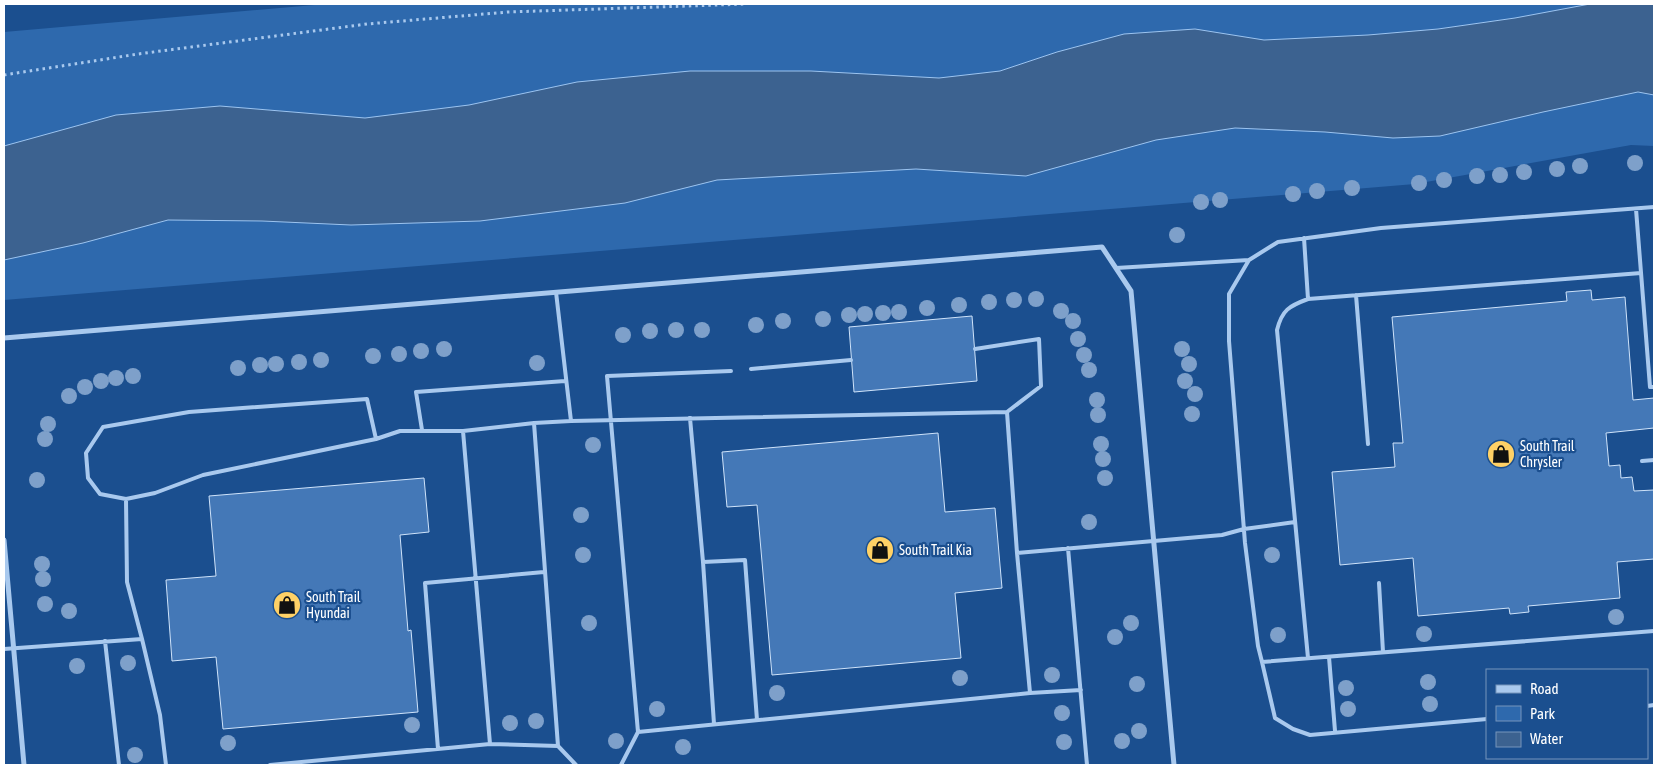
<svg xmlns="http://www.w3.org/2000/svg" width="1658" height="769" font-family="'Asap Condensed',sans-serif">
	<rect width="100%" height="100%" fill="#1b4f8f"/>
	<path fill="#2e69ad" d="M326,4H1654V146L1631,145L1415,184L4,300V32Z"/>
	<path fill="#3c6290" stroke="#9cc4f0" d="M1590,4H1654V95L1638,92L1543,112L1440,136L1393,138L1325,132L1235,128L1156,140L1026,176L916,169L717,180L625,203L480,221L351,225L262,221L168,220L83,243L4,260V146L116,115L220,106L365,118L469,105L577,82L690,71H811L939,78L1000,71L1057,52L1124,34L1195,29L1264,40L1368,35L1438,29L1515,18Z"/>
	<path fill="#4478b7" stroke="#cfe3fa" d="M1591,290L1592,300L1625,297L1633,400L1654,398V428L1606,433L1609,466L1620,465L1621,478L1632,477L1634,491L1654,490V559L1617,562L1620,598L1528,606L1529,612L1510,614L1509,608L1418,616L1413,558L1340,565L1332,472L1395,467L1393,443H1403L1392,317L1567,301L1566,292Z
		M972,316L977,381L854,392L849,327Z
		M938,433L945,512L995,508L1002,588L955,593L961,658L772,675L757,505L727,507L722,452Z
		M424,478L429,532L400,535L408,631L411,630L418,712L223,729L216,657L172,661L166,580L216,576L209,496Z"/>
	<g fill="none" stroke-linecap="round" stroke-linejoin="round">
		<path stroke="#a9c9ee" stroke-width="3" stroke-dasharray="2.5 4" stroke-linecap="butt" d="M4,75L138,54L367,24L508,12L747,4"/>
		<path stroke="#a9c9ee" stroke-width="4" d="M1636,209L1650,387H1654
			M1304,238L1308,299L1641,273
			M1249,260L1278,242L1381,228L1654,207
			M1116,268L1249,260L1229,294V341L1245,543L1258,646L1262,662L1654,631
			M556,292L571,421L534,423L558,746
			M1356,295L1368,444
			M975,349L1039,339L1041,386L1007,412
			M751,369L851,360
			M690,418L703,562L745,560L757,720
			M571,421L1007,412L1017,553
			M422,430L416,392L565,381
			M463,431L490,744
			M376,439L367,399L189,412L103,427L86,453L88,478L100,494L126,499L155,493L203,475L376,439L400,431H463L534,423
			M1642,461L1654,460
			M126,499L127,582L142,639
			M1068,548L1087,765
			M703,562L714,724
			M1379,583L1383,652
			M105,641L119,765
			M4,649L142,639L160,715L166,765
			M1329,657L1335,731
			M1308,658L1277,330C1282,310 1289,306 1308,299
			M1262,662L1275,718L1293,729L1310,735L1487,719
			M1030,693L1081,690
			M1647,706L1654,705
			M638,732L607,376L731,371
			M438,749L425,583L544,572
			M270,765L490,744L558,746L576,765
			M621,765L638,732L1030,693L1017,553L1222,535L1244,529L1295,522"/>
		<path stroke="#a9c9ee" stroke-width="5" d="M4,338L1102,247L1131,291L1174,765
			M4,540L24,765"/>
	</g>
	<g fill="#7ea0ca">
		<circle cx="1635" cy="163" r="8"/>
		<circle cx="1580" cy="166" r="8"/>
		<circle cx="1557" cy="169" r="8"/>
		<circle cx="1524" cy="172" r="8"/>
		<circle cx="1500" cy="175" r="8"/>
		<circle cx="1477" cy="176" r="8"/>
		<circle cx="1444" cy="180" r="8"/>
		<circle cx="1419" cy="183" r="8"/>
		<circle cx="1352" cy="188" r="8"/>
		<circle cx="1317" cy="191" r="8"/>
		<circle cx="1293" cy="194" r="8"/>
		<circle cx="1220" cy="200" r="8"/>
		<circle cx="1201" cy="202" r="8"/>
		<circle cx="1177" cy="235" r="8"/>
		<circle cx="1036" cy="299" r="8"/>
		<circle cx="1014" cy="300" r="8"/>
		<circle cx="989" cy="302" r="8"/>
		<circle cx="959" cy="305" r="8"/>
		<circle cx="927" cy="308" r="8"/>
		<circle cx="1061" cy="311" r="8"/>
		<circle cx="899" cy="312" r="8"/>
		<circle cx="883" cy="313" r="8"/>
		<circle cx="865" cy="314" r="8"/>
		<circle cx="849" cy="315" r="8"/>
		<circle cx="823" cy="319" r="8"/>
		<circle cx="783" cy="321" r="8"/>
		<circle cx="1073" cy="321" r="8"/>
		<circle cx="756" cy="325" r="8"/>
		<circle cx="676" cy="330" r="8"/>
		<circle cx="702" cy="330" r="8"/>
		<circle cx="650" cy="331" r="8"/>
		<circle cx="623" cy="335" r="8"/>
		<circle cx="1078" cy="339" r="8"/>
		<circle cx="444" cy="349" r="8"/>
		<circle cx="1182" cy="349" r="8"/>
		<circle cx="421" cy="351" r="8"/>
		<circle cx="399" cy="354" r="8"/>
		<circle cx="1084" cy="355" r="8"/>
		<circle cx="373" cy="356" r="8"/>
		<circle cx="321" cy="360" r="8"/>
		<circle cx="299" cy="362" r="8"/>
		<circle cx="537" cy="363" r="8"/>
		<circle cx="276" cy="364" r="8"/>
		<circle cx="1189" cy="364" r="8"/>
		<circle cx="260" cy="365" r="8"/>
		<circle cx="238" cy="368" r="8"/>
		<circle cx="1089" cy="370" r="8"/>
		<circle cx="133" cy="376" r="8"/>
		<circle cx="116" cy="378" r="8"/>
		<circle cx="101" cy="381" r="8"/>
		<circle cx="1185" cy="381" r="8"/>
		<circle cx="85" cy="387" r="8"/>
		<circle cx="1195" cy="394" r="8"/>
		<circle cx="69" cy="396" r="8"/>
		<circle cx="1097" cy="400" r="8"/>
		<circle cx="1192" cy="414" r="8"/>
		<circle cx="1098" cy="415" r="8"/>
		<circle cx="48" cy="424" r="8"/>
		<circle cx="45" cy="439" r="8"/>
		<circle cx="1101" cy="444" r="8"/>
		<circle cx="593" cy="445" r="8"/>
		<circle cx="1103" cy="459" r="8"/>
		<circle cx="1105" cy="478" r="8"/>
		<circle cx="37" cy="480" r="8"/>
		<circle cx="581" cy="515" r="8"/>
		<circle cx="1089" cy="522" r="8"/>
		<circle cx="583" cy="555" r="8"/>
		<circle cx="1272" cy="555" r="8"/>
		<circle cx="42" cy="564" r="8"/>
		<circle cx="43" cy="579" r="8"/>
		<circle cx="45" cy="604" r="8"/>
		<circle cx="69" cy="611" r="8"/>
		<circle cx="1616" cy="617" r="8"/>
		<circle cx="589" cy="623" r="8"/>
		<circle cx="1131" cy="623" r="8"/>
		<circle cx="1424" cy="634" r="8"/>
		<circle cx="1278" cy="635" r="8"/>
		<circle cx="1115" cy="637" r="8"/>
		<circle cx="128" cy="663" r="8"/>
		<circle cx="77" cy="666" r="8"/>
		<circle cx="1052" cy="675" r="8"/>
		<circle cx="960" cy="678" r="8"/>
		<circle cx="1428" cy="682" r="8"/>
		<circle cx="1137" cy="684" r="8"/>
		<circle cx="1346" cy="688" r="8"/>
		<circle cx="777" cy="693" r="8"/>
		<circle cx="1430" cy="704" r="8"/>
		<circle cx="657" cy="709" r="8"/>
		<circle cx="1348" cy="709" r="8"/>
		<circle cx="1062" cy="713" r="8"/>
		<circle cx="536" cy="721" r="8"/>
		<circle cx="510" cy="723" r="8"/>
		<circle cx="412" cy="725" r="8"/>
		<circle cx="1139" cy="731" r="8"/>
		<circle cx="616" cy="741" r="8"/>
		<circle cx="1122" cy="741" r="8"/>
		<circle cx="1064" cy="742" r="8"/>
		<circle cx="228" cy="743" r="8"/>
		<circle cx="683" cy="747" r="8"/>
		<circle cx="135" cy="755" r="8"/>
	</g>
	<defs>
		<symbol id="shop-disc" viewBox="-11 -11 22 22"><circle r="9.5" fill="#ffd166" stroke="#1b4f8f"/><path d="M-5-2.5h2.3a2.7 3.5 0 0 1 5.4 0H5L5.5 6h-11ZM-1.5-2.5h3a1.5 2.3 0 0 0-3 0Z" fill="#111"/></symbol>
	</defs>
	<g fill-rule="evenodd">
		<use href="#shop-disc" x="1485" y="438" width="32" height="32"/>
		<use href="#shop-disc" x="864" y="534" width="32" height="32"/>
		<use href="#shop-disc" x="271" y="589" width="32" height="32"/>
	</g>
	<g text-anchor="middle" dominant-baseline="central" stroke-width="4.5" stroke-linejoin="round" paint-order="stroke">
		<g font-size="14" fill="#fff" stroke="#1b4f8f" text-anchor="start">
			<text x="1520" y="446">South Trail<tspan x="1520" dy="16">Chrysler</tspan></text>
			<text x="899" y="550">South Trail Kia</text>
			<text x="306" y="597">South Trail<tspan x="306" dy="16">Hyundai</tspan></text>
		</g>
	</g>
	<rect width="1658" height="769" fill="none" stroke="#ffffff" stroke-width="10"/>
	<rect x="1486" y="669" width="162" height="90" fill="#1b4f8f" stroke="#7695bc"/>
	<rect x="1496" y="685" width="25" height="8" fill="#a9c9ee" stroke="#7695bc"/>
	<text x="1530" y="694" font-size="15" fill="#ffffff">Road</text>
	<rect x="1496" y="706" width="25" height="15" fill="#2e69ad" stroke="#7695bc"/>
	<text x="1530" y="719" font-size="15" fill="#ffffff">Park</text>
	<rect x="1496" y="732" width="25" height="15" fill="#3c6290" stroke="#7695bc"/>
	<text x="1530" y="744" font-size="15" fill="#ffffff">Water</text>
</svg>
